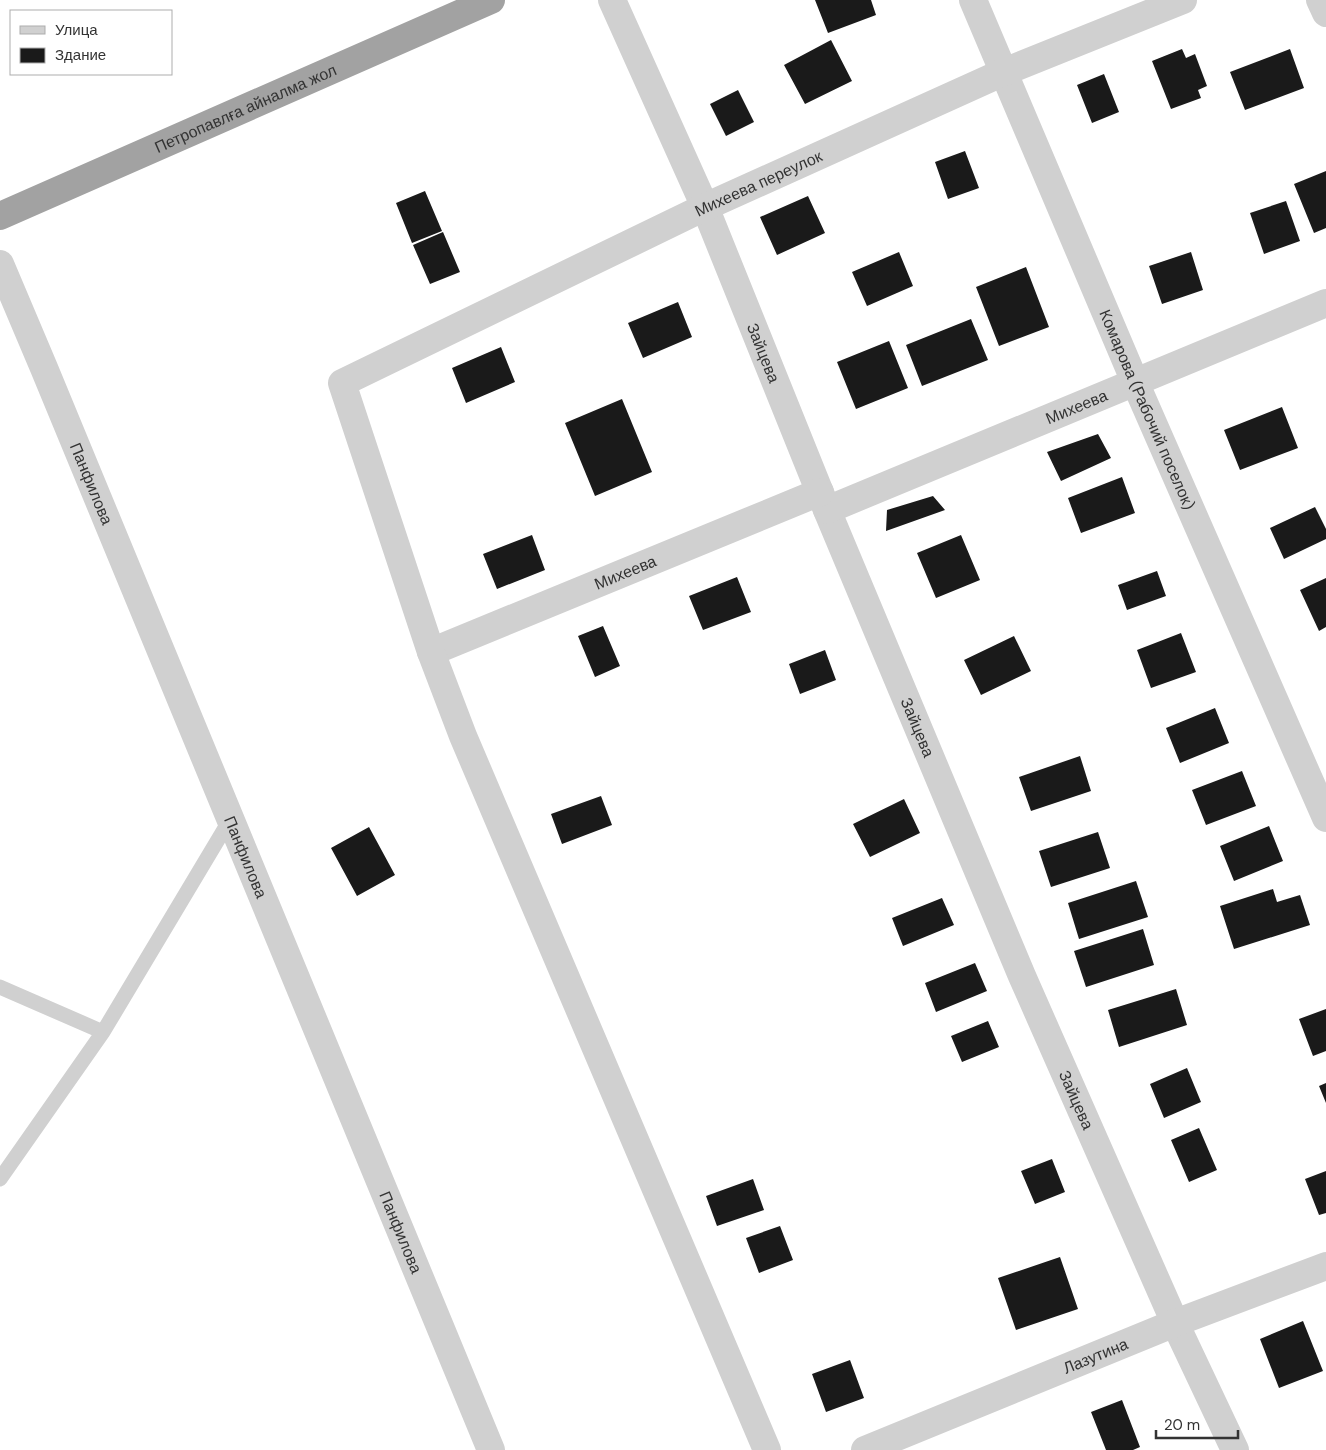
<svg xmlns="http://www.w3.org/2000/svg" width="1326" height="1450" font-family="'DM Sans',sans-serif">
	<rect width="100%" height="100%" fill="#fff"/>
	<path fill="#1a1a1a" d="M815,0H871L876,15L828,33Z
		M831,40L852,81L805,104L784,65Z
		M1182,49L1186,58L1195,54L1207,86L1198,90L1201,98L1171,109L1152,61Z
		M1290,49L1304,88L1245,110L1230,72Z
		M1104,74L1119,112L1092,123L1077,85Z
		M738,90L754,122L726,136L710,104Z
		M965,151L979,188L948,199L935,162Z
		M1326,171V228L1314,233L1294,184Z
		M425,191L442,231L412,243L396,203Z
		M808,196L825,233L777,255L760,217Z
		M1286,201L1300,241L1264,254L1250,213Z
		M443,232L460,272L430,284L413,245Z
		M899,252L913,286L867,306L852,272Z
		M1191,252L1203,290L1162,304L1149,266Z
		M1026,267L1049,327L999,346L976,287Z
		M678,302L692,337L643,358L628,323Z
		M971,319L988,360L922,386L906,345Z
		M889,341L908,388L856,409L837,362Z
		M501,347L515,382L466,403L452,368Z
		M622,399L652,472L595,496L565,423Z
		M1282,407L1298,448L1240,470L1224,430Z
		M1098,434L1111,458L1061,481L1047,452Z
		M1122,477L1135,513L1081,533L1068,498Z
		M933,496L945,510L886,531L887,510Z
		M1315,507L1326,529V539L1284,559L1270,528Z
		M532,535L545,570L497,589L483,554Z
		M961,535L980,580L936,598L917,553Z
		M1157,571L1166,596L1127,610L1118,585Z
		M737,577L751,612L703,630L689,596Z
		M1326,578V627L1319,631L1300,590Z
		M603,626L620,666L595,677L578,636Z
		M1181,633L1196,672L1151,688L1137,650Z
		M1014,636L1031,671L981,695L964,660Z
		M825,650L836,680L800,694L789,664Z
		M1215,708L1229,743L1180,763L1166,728Z
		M1080,756L1091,791L1031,811L1019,777Z
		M1242,771L1256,806L1206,825L1192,790Z
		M601,796L612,825L562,844L551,814Z
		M904,799L920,833L870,857L853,824Z
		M1269,826L1283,861L1234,881L1220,846Z
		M369,827L395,875L357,896L331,848Z
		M1098,832L1110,868L1051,887L1039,851Z
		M1136,881L1148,917L1079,939L1068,903Z
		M1273,889L1277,902L1300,895L1310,925L1234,949L1220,906Z
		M942,898L954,925L903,946L892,918Z
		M1143,929L1154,965L1086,987L1074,951Z
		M975,963L987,991L936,1012L925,983Z
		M1176,989L1187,1025L1119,1047L1108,1010Z
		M1326,1009V1051L1313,1056L1299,1019Z
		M988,1021L999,1047L962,1062L951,1036Z
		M1187,1068L1201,1102L1164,1118L1150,1084Z
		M1326,1083V1103L1319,1086Z
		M1199,1128L1217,1170L1189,1182L1171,1140Z
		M1052,1159L1065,1192L1035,1204L1021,1171Z
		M1326,1171V1213L1319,1215L1305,1179Z
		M753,1179L764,1210L717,1226L706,1196Z
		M780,1226L793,1260L759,1273L746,1238Z
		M1060,1257L1078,1309L1016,1330L998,1278Z
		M1303,1321L1323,1371L1279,1388L1260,1339Z
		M850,1360L864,1398L826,1412L812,1374Z
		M1122,1400L1140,1447L1133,1450H1106L1091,1412Z"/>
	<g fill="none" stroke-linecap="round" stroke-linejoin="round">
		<path stroke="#d0d0d0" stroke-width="15" d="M0,987L103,1032
			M0,1179L103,1032L231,818"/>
		<g stroke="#d0d0d0" stroke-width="28">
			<path id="s1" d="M612,0L705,207L827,510L1022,976L1175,1323L1235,1450"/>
			<path id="s2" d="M973,0L1135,382L1326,818"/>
			<path d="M1320,0L1326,13"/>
			<path id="s3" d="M827,510L1326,303"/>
			<path id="s4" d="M431,652L820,492"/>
			<path id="s5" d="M767,1450L463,736L431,652L342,383L705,207L1004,72L1183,0"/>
			<path id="s6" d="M865,1450L1175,1323L1326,1266"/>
		</g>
		<path stroke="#d0d0d0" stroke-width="28" id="s7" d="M0,264L44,368L491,1450"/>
		<path stroke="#a2a2a2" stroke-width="28" id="s8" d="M0,216L491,0"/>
	</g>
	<g text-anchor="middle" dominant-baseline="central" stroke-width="5" stroke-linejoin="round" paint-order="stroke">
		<g font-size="16" fill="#333" stroke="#fff">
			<text stroke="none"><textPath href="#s8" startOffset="268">Петропавлға айналма жол</textPath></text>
			<text stroke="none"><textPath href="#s5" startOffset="1611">Михеева переулок</textPath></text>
			<text stroke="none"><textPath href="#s1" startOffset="384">Зайцева</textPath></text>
			<text stroke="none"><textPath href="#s3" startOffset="270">Михеева</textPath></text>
			<text stroke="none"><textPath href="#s2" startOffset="445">Комарова (Рабочий поселок)</textPath></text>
			<text stroke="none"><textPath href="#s7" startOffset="238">Панфилова</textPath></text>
			<text stroke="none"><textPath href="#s4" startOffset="210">Михеева</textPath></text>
			<text stroke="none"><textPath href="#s1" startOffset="789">Зайцева</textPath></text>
			<text stroke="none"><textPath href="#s7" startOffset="642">Панфилова</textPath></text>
			<text stroke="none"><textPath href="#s1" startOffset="1194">Зайцева</textPath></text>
			<text stroke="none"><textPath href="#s7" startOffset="1048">Панфилова</textPath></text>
			<text stroke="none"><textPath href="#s6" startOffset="249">Лазутина</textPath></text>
		</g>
	</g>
	<rect x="10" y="10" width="162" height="65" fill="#ffffff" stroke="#adadad"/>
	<rect x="20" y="26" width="25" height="8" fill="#d0d0d0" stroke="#adadad"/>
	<text x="55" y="35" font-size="15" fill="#333333">Улица</text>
	<rect x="20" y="48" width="25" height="15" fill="#1a1a1a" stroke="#adadad"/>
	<text x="55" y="60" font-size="15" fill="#333333">Здание</text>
	<path d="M1156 1430v8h82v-8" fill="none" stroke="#333333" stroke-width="2.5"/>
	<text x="1164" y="1430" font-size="15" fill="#333333" stroke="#ffffff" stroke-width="4" paint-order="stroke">20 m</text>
</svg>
